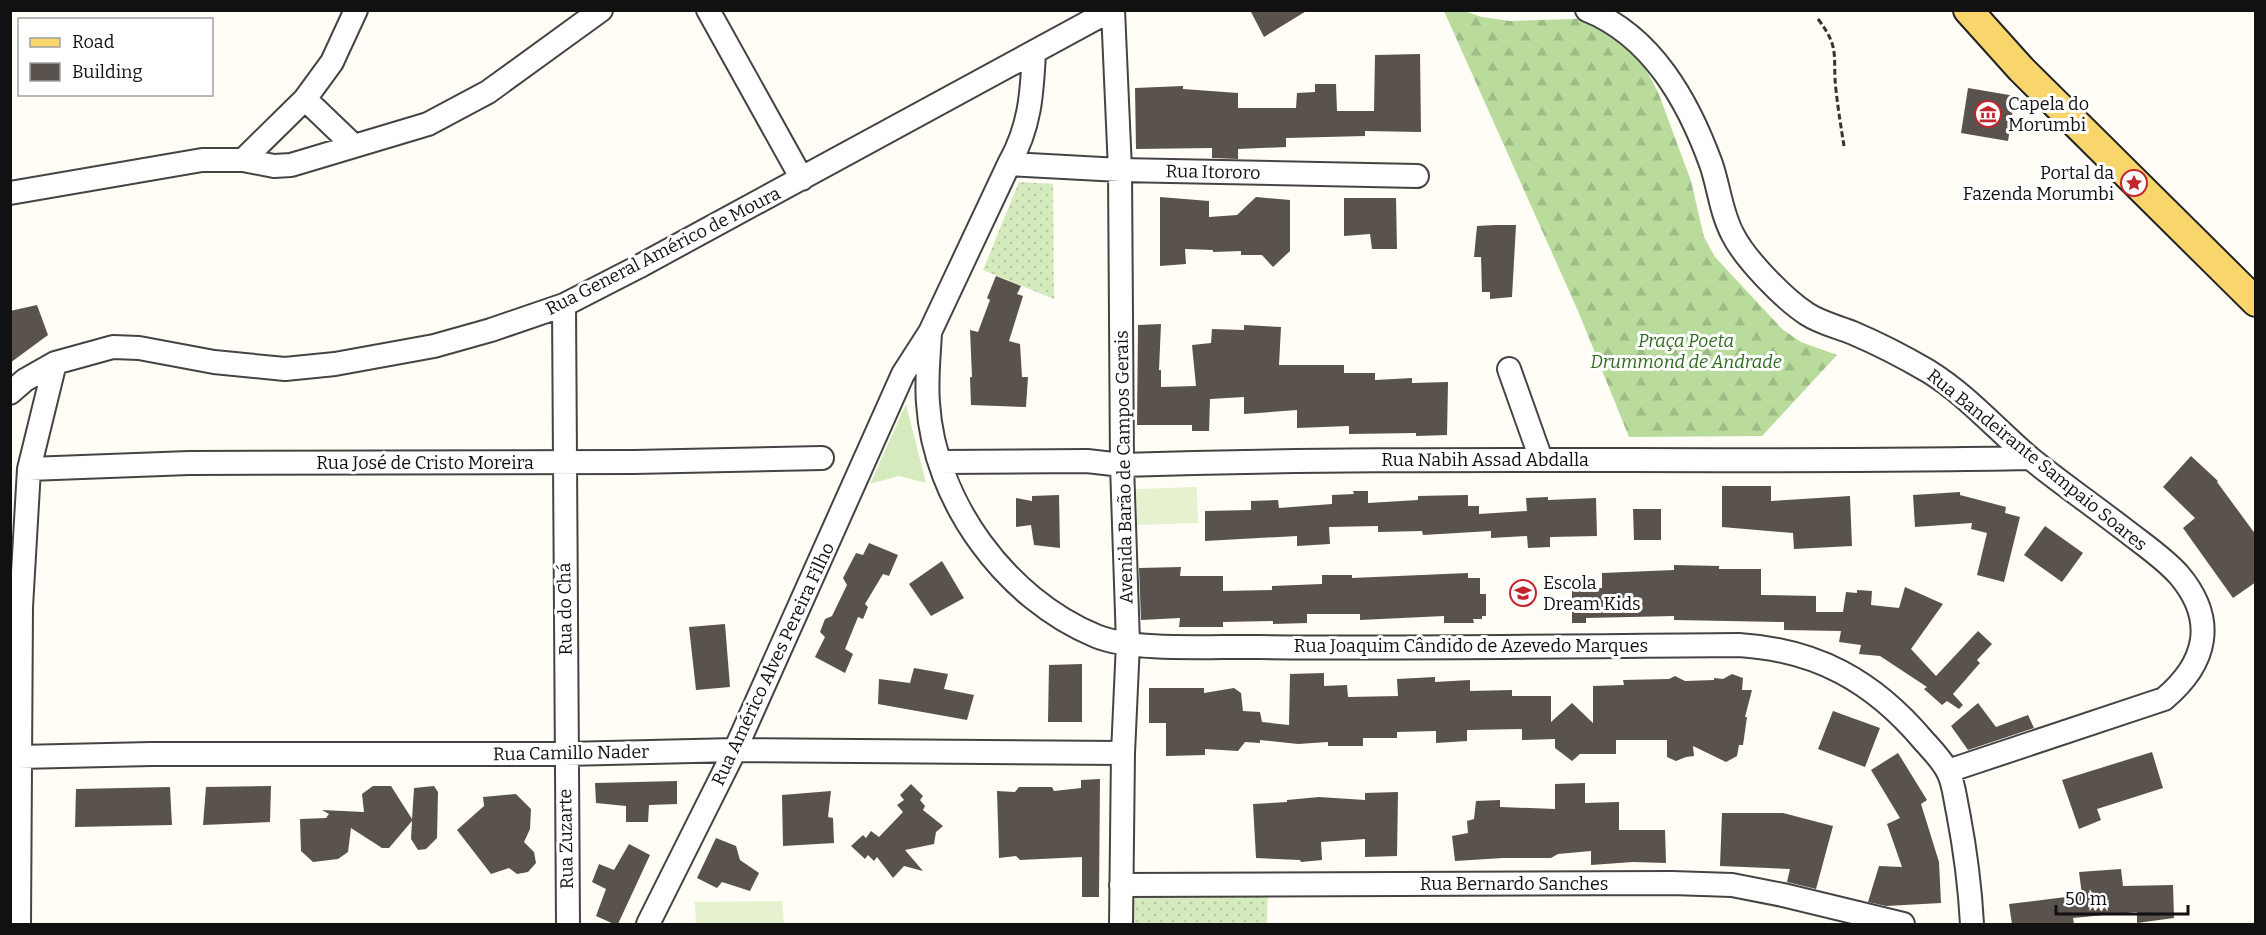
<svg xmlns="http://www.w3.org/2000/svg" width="2266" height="935" font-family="Bitter,serif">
	<defs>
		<pattern id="grass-dots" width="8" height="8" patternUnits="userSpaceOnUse" patternTransform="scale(1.5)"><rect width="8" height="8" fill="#d5ebbd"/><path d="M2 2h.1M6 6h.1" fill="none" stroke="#b6c8a1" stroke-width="1.8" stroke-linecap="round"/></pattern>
		<pattern id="forest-firs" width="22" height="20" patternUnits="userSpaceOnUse" patternTransform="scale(1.5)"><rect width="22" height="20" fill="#b9dc9c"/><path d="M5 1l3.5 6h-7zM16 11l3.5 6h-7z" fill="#9ebc85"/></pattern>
	</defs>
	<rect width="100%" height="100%" fill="#fffdf5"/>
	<path fill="url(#grass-dots)" d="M1019,182L1053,184L1054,299L983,270Z
		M1121,885H1268L1267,924H1121Z"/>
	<path fill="url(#forest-firs)" d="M1444,11H1464L1482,17L1510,21L1602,18L1637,53L1658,92L1691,181L1704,237L1715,257L1782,329L1801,342L1837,355L1762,436L1629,437L1578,311Z"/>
	<path fill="#d5ebbd" d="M906,404L926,483L899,476L870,484Z"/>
	<path fill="#e6f2cf" d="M1197,487L1198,523L1137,525L1136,489Z
		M782,901L784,924H696L695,902Z"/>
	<path fill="#5a524d" d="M1250,10H1308L1264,37Z
		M1420,54L1421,132L1365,131V136L1286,138V147L1238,149V159L1212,158V148L1136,149L1135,88L1183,86V89L1238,93V108H1296L1297,93L1315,92V84H1336L1337,111H1374L1375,55Z
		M1968,88L2015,96L2008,141L1961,133Z
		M1160,197L1209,201V217L1237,215L1256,197L1290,200V251L1273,267L1262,255H1241V251L1213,252V250L1185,249L1186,264L1160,266Z
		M1344,198H1396L1397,249H1372L1370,234L1344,236Z
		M1495,225H1516L1512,297L1490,299V292H1482L1481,257H1474L1477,226Z
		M996,276L1021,286L1017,294L1023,296L1009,341L1020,344L1022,377H1028L1026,407L971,405L970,377H972L970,330L978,332L990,300L987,298Z
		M37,305L48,335L10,363V311Z
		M1161,324L1159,370H1161V387L1196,386L1192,345L1211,343L1212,329L1244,330V325L1281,327L1279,365H1344V373H1375V380L1412,378V383L1448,382L1447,435L1416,436V433L1349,434V426L1297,428V410L1244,414V397L1210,399L1209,431H1192V425H1137L1138,325Z
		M2191,456L2218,481L2217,482L2256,535V582L2233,598L2183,528L2195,518L2163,487Z
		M1722,486H1771V501L1850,496L1852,546L1794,549L1793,533L1722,527Z
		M1353,491H1368V503L1418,500V496L1468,495V506H1479V514L1527,511L1526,498L1548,497V500L1596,498L1597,536L1550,537V547L1528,548L1527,536L1491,538V531L1423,535L1422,531L1378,532V526L1329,527L1330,544L1297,546V536L1205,541V511L1251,510V501L1278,500L1279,508L1332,504V495L1354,494Z
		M1960,492V495L2006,507L2005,513L2020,517L2004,582L1977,575L1987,533L1971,529L1972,523L1915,527L1913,495Z
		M1059,495L1060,548L1034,545L1031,525L1016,527V498L1032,501V496Z
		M1633,509H1661V540H1634Z
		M2045,526L2083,553L2062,582L2024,555Z
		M869,543L898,555L889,576L883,574L865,604L868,607L863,619L858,617L845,649L853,654L845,673L815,657L825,637L820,632L825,619L832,616L847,585L843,578L856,553L863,555Z
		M942,561L964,598L931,616L909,584Z
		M1674,565L1719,566V569H1761V595L1816,596V612H1843L1846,592L1857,593V590L1872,591L1871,605L1899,608L1905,587L1943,604L1911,649L1936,676L1978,631L1992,644L1977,660L1980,663L1953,694L1963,705L1959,709L1947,701L1942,705L1924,689L1927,687L1880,656L1859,654L1861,645L1839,642L1841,631L1784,630V622L1674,620V616L1586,618V623H1572V588H1602V573L1674,570Z
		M1181,567L1180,576H1223V591L1272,590V586L1322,584V575H1352V578L1468,573V578H1480V594H1486V616H1482V619H1473L1474,623H1444V616L1360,620V614H1307V623L1273,624V621L1223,622V627H1179L1180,618L1141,620L1139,568Z
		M725,624L730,687L696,690L689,627Z
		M1082,664V722H1048L1049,665Z
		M914,668L948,674L944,689L974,695L967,720L878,704L879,679L910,683Z
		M1324,673V686L1347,685L1348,697L1398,696L1397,679L1435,677V682L1470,680V691L1512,690V696H1551V722L1572,703L1593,723V686L1624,685L1623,680L1669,679L1675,676L1685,681L1714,680V678L1723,679L1732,674L1743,678L1742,690H1752L1745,717H1747L1743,745H1739L1737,756L1726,762L1693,746L1694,756L1686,757L1676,761L1667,757V740H1616V754H1580L1572,761L1555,748V739L1522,740V729L1467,730V741L1436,743V731L1397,732V738H1363V746H1328V742L1298,744L1260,740V743L1245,742L1238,751L1205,749V755L1166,756V723H1149V688H1204V693L1234,688L1241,693L1243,711L1260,712L1262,722L1289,725L1290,674Z
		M1978,703L1996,727L2028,715L2034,728L1968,750L1951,726Z
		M1833,711L1880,728L1865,767L1818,749Z
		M2152,752L2163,788L2097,809L2101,820L2079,829L2062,780Z
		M1898,753L1927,800L1921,804L1939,862L1941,903L1886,906L1868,902L1879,866L1902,867L1887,824L1900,818L1871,770Z
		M1100,779L1099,897H1082V857L1020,860L1016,856L999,858L997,791L1015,792L1019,787H1052L1054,791L1081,788V780Z
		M677,781V804L649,805L648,822H626V806L596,803L595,783Z
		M1585,783V803L1619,802V830H1665L1666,863L1633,862L1591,865V851L1558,854L1551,858H1503L1455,861L1452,836L1468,833L1467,821L1474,819L1476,801L1500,800V807L1555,809V784Z
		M911,784L923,796L920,800L925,806L923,810L943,826L936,832L934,844L905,850L923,871L904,866L893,878L877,857L874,861L868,855L865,859L851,846L863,835L866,838L871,831L879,837L903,812L897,805L904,800L900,795Z
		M271,786L270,822L203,825L206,787Z
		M373,786H391L412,819L414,788L434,786L438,792L437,838L426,849L418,850L411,839L412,821L389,848H382L351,828L348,852L338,859L313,862L301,851L300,819L326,818L329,814L322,810L364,812L362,794Z
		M170,787L172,825L75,827L76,789Z
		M831,791L828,817L833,818L834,843L783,846L782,795Z
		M1398,792L1397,856L1365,857V839L1321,842L1322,860L1301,862L1300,860L1256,858L1253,804L1287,802V800L1319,797L1365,800V793Z
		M516,794L531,809L530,829L524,842L534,852L536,863L528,872L517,874L509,868L491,874L457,830L484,806L483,797Z
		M1722,813H1783L1833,826L1816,889L1787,882L1790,869L1720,866Z
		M716,838L736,846L740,860L759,873L750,891L722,882L717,888L697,878Z
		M629,844L650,855L618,924H614L596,916L606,889L592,882L599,864L614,870Z
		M2121,869L2123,886L2173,885L2174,918L2137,923V912L2073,918L2074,924H2012L2009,904L2082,895L2079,872Z"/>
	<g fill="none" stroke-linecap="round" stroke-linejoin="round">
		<defs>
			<path id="minor" d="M708,10L802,179
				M1113,10L1120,170L1122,465L1128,643L1123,753L1121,924
				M1587,10C1652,36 1688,101 1711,164C1719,187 1721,213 1733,235C1745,259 1784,299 1807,314C1821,323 1838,327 1853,333C1879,344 1904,357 1928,371C1967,395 1996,429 2030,458C2061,483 2094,506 2125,530C2143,544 2164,558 2179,575C2217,620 2207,663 2164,699L1948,771
				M305,99L354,146
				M243,160L305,99L332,62L356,10
				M1009,164L1120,170L1417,176
				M10,193L202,160H243L274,166L291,165L428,124L488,92L601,10
				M564,305L568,924
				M930,332C929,355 926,380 928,403C934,501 1006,599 1096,636C1134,652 1216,646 1259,647C1419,649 1579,646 1739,645C1817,650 1873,681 1923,740C1931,749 1943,761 1948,772C1954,783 1955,799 1958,812C1965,849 1970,886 1972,924
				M1509,369L1541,459
				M10,393L25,380L55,363L113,347L139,348L214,362L285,369L335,364L434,346L491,330L564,305L638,267L1111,10
				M940,462L1087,461L1122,465C1425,455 1727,464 2030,458
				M29,469L189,463L634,462L822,458
				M19,757L151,754H565L735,750L1123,753
				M1121,885L1672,883L1732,885L1783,895L1903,924
				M19,924L21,607L29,469L55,363
				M648,924L735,750L903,374L930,332L1009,164C1030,127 1032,94 1034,52"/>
			<path id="major" d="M1968,10L2021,69L2256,302"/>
		</defs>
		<use href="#minor" stroke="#444" stroke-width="26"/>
		<use href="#major" stroke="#222" stroke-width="32"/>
		<path stroke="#333" stroke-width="3" stroke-dasharray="6 3" stroke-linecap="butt" d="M1818,19C1841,49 1832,56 1836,90C1838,109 1841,127 1844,146"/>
		<use href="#minor" stroke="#fff" stroke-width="22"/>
		<use href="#major" stroke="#f9d66b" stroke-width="28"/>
	</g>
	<defs>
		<symbol id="museum-ring" viewBox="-11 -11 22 22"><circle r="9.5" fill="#fff" stroke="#c4262e" stroke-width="1.5"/><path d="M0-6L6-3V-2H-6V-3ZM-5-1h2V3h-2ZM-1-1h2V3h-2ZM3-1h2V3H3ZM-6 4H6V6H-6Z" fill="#c4262e"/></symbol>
		<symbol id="sight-ring" viewBox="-11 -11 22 22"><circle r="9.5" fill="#fff" stroke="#c4262e" stroke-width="1.5"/><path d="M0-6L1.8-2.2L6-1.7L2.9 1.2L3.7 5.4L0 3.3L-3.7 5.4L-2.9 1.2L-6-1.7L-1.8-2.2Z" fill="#c4262e"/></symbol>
		<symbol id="school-ring" viewBox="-11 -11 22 22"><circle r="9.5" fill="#fff" stroke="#c4262e" stroke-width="1.5"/><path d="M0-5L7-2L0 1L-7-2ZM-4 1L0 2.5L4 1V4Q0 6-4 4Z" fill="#c4262e"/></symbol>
	</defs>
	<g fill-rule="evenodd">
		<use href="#museum-ring" x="1973" y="99" width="30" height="30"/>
		<use href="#sight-ring" x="2119" y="168" width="30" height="30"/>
		<use href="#school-ring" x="1508" y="578" width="30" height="30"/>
	</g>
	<g text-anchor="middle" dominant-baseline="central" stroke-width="6" stroke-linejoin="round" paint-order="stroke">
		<g font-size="18" fill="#111" stroke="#fff" text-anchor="start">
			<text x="2008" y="104">Capela do<tspan x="2008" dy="21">Morumbi</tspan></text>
			<text x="2114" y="173" text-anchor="end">Portal da<tspan x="2114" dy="21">Fazenda Morumbi</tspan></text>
			<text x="1543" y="583">Escola<tspan x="1543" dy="21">Dream Kids</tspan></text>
		</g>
		<g font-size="18" fill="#111" stroke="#fff">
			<text transform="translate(1213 172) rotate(1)">Rua Itororo</text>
			<text transform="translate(663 251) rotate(-27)">Rua General Américo de Moura</text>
			<text x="1485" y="460">Rua Nabih Assad Abdalla</text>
			<text transform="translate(2037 460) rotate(39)">Rua Bandeirante Sampaio Soares</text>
			<text x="425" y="463">Rua José de Cristo Moreira</text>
			<text transform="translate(1124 467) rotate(-91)">Avenida Barão de Campos Gerais</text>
			<text transform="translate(565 609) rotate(-91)">Rua do Chá</text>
			<text x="1471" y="646">Rua Joaquim Cândido de Azevedo Marques</text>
			<text transform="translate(773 664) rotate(-65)">Rua Américo Alves Pereira Filho</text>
			<text transform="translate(571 753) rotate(-1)">Rua Camillo Nader</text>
			<text transform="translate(566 839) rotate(-91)">Rua Zuzarte</text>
			<text x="1514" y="884">Rua Bernardo Sanches</text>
		</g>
		<g font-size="18" font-style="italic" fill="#2f6b1f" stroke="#fff">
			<text x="1686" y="341">Praça Poeta<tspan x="1686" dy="21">Drummond de Andrade</tspan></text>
		</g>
	</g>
	<rect width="2266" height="935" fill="none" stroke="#111111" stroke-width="24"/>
	<rect x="18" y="18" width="195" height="78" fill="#ffffff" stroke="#a0a0a0" stroke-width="1.5"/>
	<rect x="30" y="38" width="30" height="9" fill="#f9d66b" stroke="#a0a0a0" stroke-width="1.5"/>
	<text x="72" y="48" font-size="18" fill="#111111">Road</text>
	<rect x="30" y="63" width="30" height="18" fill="#5a524d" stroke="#a0a0a0" stroke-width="1.5"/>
	<text x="72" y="78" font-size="18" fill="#111111">Building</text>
	<path d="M2056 905v9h132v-9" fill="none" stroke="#111111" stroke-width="3"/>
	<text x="2065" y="905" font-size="18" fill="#111111" stroke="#ffffff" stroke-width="4.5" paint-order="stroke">50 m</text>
</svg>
